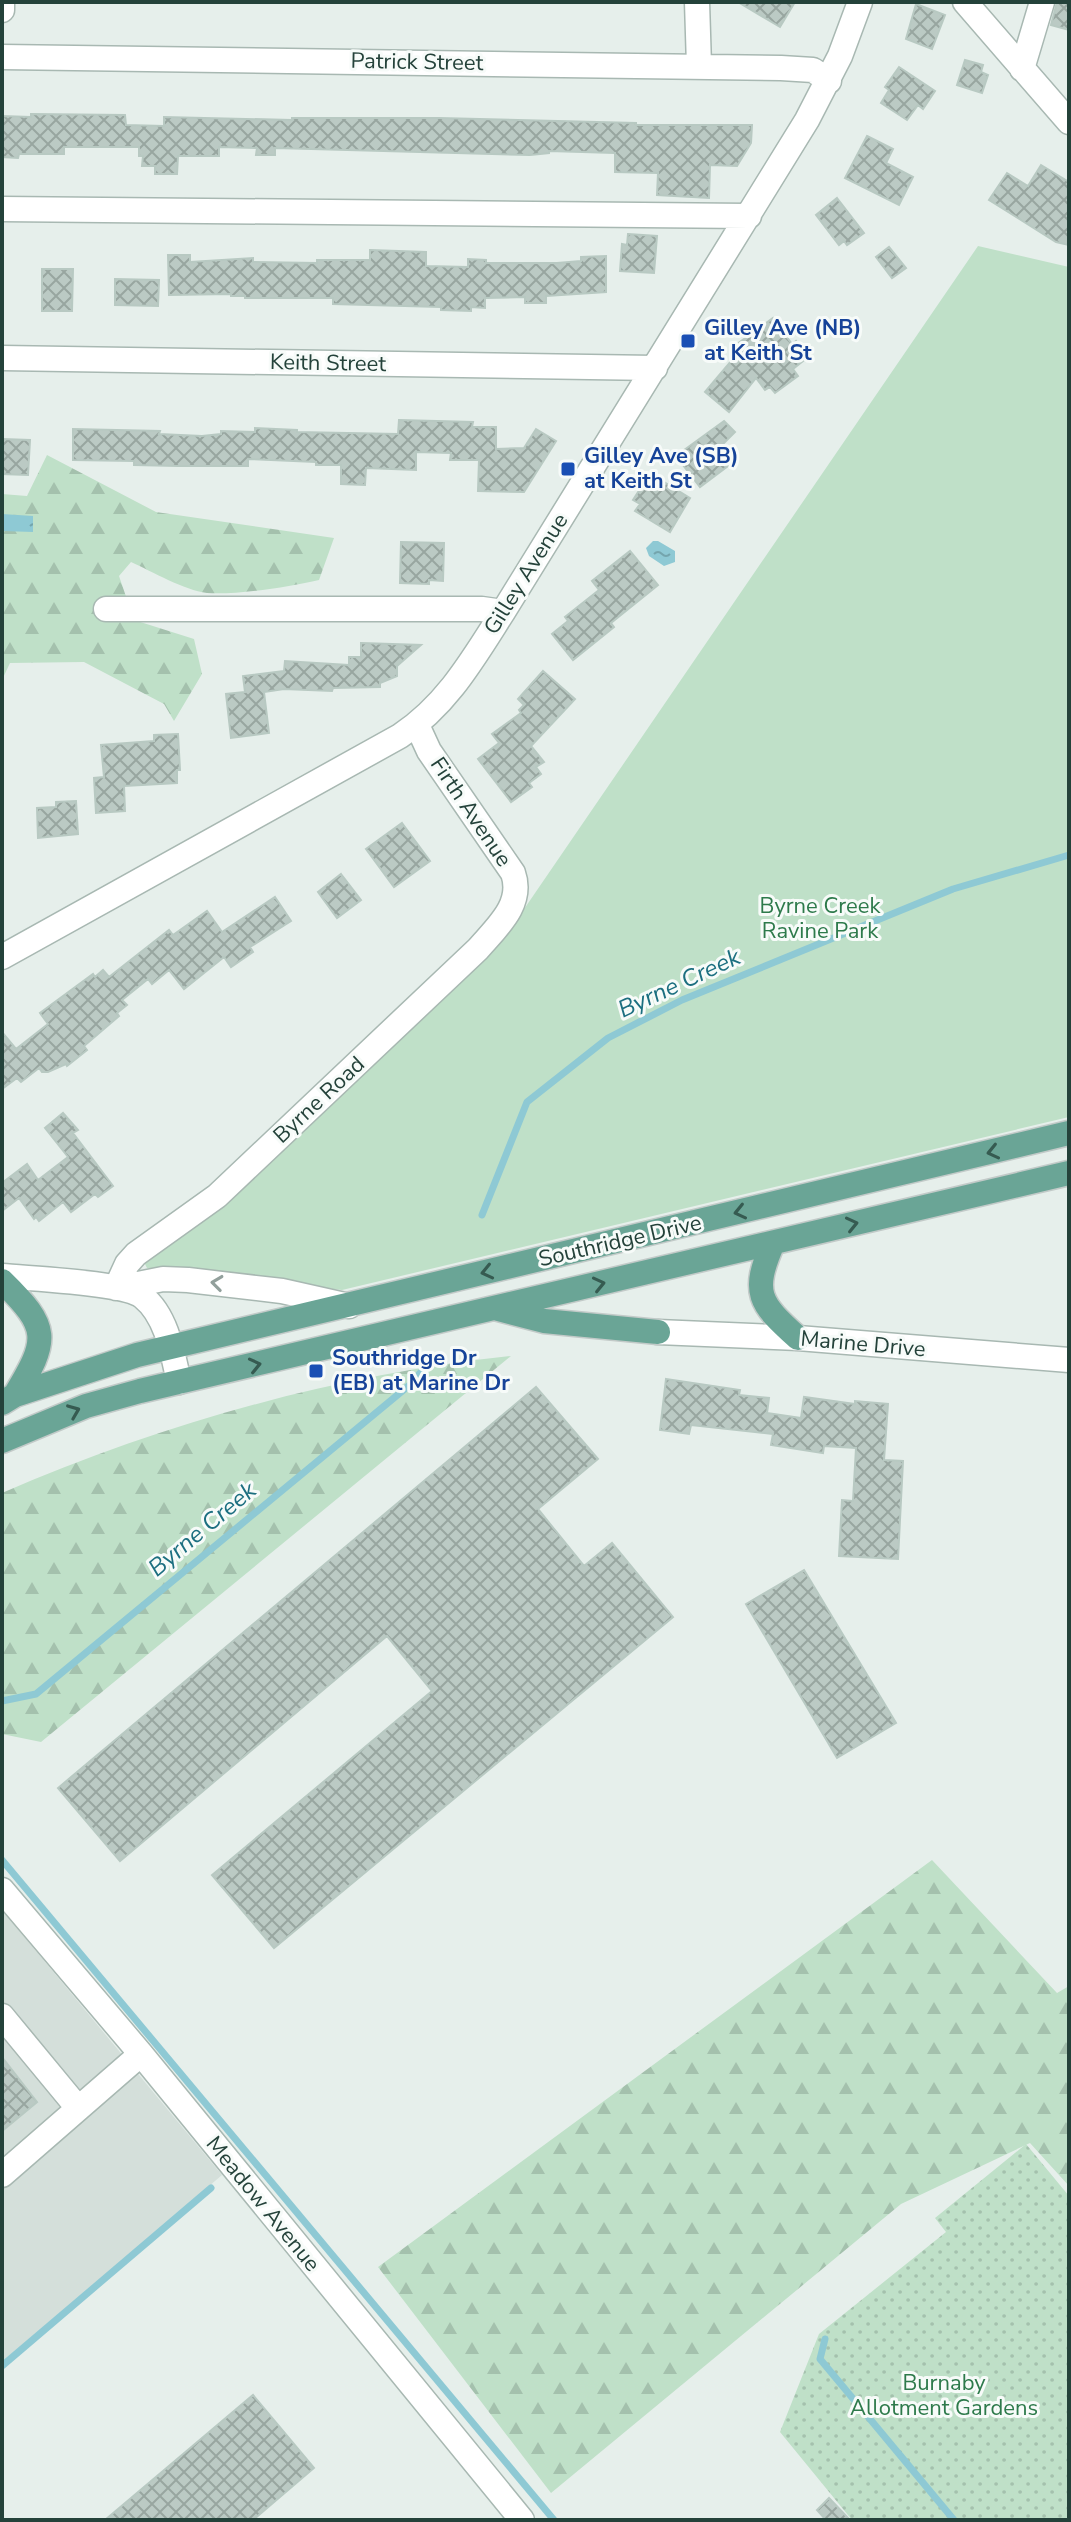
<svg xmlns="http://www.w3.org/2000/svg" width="1071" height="2522" font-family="'Nunito Sans',sans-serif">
	<defs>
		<pattern id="forest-firs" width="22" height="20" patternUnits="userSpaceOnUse" patternTransform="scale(2)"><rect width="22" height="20" fill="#bfe0c8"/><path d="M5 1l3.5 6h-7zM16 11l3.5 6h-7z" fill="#a4c1ad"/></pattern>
		<pattern id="garden-dots" width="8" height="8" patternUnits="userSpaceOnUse" patternTransform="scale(2)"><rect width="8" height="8" fill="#bfe0c8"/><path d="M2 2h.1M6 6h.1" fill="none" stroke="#a4c1ad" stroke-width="1.8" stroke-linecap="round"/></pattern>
		<pattern id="water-ripples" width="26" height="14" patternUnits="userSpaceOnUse" patternTransform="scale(2)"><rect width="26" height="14" fill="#8ec9d4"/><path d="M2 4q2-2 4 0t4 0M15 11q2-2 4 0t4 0" fill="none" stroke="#74a5ad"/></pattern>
		<pattern id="building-cross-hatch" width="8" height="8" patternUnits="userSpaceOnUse" patternTransform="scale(2)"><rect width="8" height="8" fill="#bbcac4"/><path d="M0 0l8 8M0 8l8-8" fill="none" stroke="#98a6a0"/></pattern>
	</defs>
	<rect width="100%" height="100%" fill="#e6efeb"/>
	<path fill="#d4dfda" d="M2,1910L222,2175L2,2362Z"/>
	<path fill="url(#forest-firs)" d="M47,455L156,512L334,538L319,580C289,587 237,595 207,593C184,590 153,572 131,562L119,576L134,620L194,639L202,674L174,721L164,704L84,662L10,663L2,680V494L27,496Z
		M511,1356L41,1742L2,1734V1493C164,1423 335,1375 511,1356Z
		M932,1860L1057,1993L1069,1986V2186L1030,2143L901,2204L551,2493L378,2267Z"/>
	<path fill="#bfe0c8" d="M978,246L1069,267V1117L342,1290L147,1268L144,1262L520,915Z"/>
	<path fill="url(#garden-dots)" d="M1026,2144L1069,2196V2520H852L780,2432L819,2334L946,2232L935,2218Z"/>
	<path fill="url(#water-ripples)" d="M2,514L33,516V532L2,531Z
		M653,541H658L675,551V562L664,566L649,556L646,548Z"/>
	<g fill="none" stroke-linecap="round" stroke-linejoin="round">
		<path stroke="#8ec9d4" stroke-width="7" d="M482,1215L527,1102L608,1038L682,1000L953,889L1069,855
			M2,1701L36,1694L412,1383L420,1373
			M2,1860L554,2520
			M825,2339L820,2359L954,2520
			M2,2366L211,2188"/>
	</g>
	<path fill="url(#building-cross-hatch)" stroke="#b8c9c2" stroke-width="2" d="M738,2H795L780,27Z
		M1057,2H1069V30L1051,25Z
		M916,4L945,15L932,49L906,39Z
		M965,60L983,65L981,72L988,75L982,93L957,85Z
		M899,67L935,91L923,109L918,105L907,120L881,103L889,90L885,87Z
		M31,114L125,115L126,125L164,126V117L292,120V118H439L636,123V125H752L751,143L737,166L710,165L709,198L657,195L658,173L615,172V153L549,151V153L530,155L275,148V155H256L257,148L219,147V156H178L177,174H155V166H142L143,156H139V147H64V154H19L18,158L2,157V116L31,117Z
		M867,136L893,149L886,163L913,177L899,205L845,178Z
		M1041,165L1069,182V245L1056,242L989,200L1007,173L1028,186Z
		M837,198L864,233L847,245L844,241L839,245L816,215Z
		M628,234L657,236L654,273L620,271L622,244L627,245Z
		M889,247L906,268L892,278L876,257Z
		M370,250L426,252V266L468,267V259L486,260V263H557L581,261V257L606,256V292L546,296V303H525V297L485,298V308L471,307V311L441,310V307L333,304V298H245V296H231V294L169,295L168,255H190V262L253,258V262L317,263V260H370Z
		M42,269H73L72,311H42Z
		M115,279L159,280L158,306L115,305Z
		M773,318L792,344L796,341L808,357L793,369L798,376L775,393L770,387L765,390L756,378L729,412L705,392L738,353L733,347Z
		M399,420L473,422L472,427H496V449L524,448L536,429L556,441L524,492L478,491L479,460H450L451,453L416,452V470L366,468L365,485L341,484V465H316V462L248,459V466H178L134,465V461L73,460V429L160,431L159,434L202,436L221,434V431L255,432V428L297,430V432L398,434Z
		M724,421L735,432L720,447L732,463L700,487L676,456Z
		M2,439L30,440L28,475L2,474Z
		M656,477L690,498L670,532L635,511L640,504L633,500L644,483L650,487Z
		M401,542L444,543L443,581L429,580V584L400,583Z
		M630,551L658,585L611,623L614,627L573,660L552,634L568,621L565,617L599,590L592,581Z
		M361,643L421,645L397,666V676L380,683V687L333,688L332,691L284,689L264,692L269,733L231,738L226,694L245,692L243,676L284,671L285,661L349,665V657H361Z
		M543,671L575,699L531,746L544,762L536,767L541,774L529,783L532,787L511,802L478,759L499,743L492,734L521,713L519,710L524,705L518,699Z
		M178,734L180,770H177V783L124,786L125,811L96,813L94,778L104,777L101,745L154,741V735Z
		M76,801L78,834L38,838L37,808L56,807V802Z
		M402,823L430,861L394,887L366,849Z
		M341,874L361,900L337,918L318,892Z
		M275,897L291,921L250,947L253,952L231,967L224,957L184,989L169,970L152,984L148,979L122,1000L127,1005L117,1013L119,1016L84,1046L87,1050L67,1066L66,1064L48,1072H42L39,1068L21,1082L17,1078L2,1089V1032L16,1049L48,1024L40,1013L93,974L95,977L103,970L109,977L169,930L173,935L207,911L222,932Z
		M63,1113L78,1130L73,1133L113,1186L98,1197L95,1194L71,1212L63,1202L39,1221L36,1217L34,1219L19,1198L2,1211V1183L27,1164L38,1180L68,1157L45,1128Z
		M666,1379L740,1390L739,1395L769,1398L767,1413L801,1418L804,1397L855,1404V1401L888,1404L884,1460L903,1461L898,1559L839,1556L842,1500L853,1501L856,1448L824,1446L823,1453L771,1445L773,1434L691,1425L689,1434L660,1430Z
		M536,1387L598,1459L538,1509L584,1566L612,1543L673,1617L274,1948L212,1875L432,1691L387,1636L120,1861L58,1788Z
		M804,1570L896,1723L837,1758L746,1604Z
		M2,2057L37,2102L2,2131Z
		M253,2395L314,2468L294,2485L253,2520H105Z
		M829,2498L850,2520H826L817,2510Z"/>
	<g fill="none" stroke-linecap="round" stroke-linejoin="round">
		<defs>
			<path id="minor" d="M697,2L699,66
				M965,2L1069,122
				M2,10V2
				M2,57L781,68L813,70L829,81
				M1022,69L1042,2
				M2,209L749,216
				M2,358L655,368
				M106,609H482L503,612
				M2,957L400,736C447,705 473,659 503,612L807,120L840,56L860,2
				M2,1276C30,1279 125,1282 143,1297C167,1316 173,1355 179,1382
				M116,1288L127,1264L136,1254L217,1196L478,949C497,927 524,904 513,873L429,751L417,725
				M118,1288L163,1279L188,1280L282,1291L349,1306
				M658,1332L798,1338L1069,1360
				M2,1890L141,2054L522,2520
				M2,2016L78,2108
				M2,2175L141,2054"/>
			<path id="major" d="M773,1243C751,1293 759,1303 798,1338
				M2,1281C50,1328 49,1339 15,1395
				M498,1309L544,1321L658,1332
				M2,1403L15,1395L137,1355L1069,1133
				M2,1441L86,1406L140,1391L1069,1173"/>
		</defs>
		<use href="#minor" stroke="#a8b8b2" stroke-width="27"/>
		<use href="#major" stroke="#c2cac8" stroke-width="27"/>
		<use href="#minor" stroke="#fff" stroke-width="24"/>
		<use href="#major" stroke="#6aa596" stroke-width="24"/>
	</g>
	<defs><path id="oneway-chevron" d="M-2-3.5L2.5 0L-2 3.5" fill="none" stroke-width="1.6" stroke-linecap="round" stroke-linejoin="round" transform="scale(2)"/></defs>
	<g stroke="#365b51">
		<use href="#oneway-chevron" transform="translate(993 1152) rotate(167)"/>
		<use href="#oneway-chevron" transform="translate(740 1212) rotate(167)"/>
		<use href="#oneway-chevron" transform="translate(852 1224) rotate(-13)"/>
		<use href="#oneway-chevron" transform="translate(487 1272) rotate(167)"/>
		<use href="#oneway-chevron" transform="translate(599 1284) rotate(-13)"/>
		<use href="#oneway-chevron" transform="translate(255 1365) rotate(-13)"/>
		<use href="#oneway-chevron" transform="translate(74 1411) rotate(-22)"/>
	</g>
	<use stroke="#92a09c" href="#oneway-chevron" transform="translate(217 1283) rotate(-173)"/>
	<g fill="#1a4fb4" stroke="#f7fbf9" stroke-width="3">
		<rect x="680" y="333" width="16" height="16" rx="4"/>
		<rect x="560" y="461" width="16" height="16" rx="4"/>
		<rect x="308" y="1363" width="16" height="16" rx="4"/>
	</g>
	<g text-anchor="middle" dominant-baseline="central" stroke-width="6" stroke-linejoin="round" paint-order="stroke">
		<g font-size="22" fill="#24423a" stroke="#f7fbf9">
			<text transform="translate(417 62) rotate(1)">Patrick Street</text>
			<text transform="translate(328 363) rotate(1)">Keith Street</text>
			<text transform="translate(526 574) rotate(-58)">Gilley Avenue</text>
			<text transform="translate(471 812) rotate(56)">Firth Avenue</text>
			<text transform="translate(319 1100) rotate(-43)">Byrne Road</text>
			<text transform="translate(620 1241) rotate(-13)">Southridge Drive</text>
			<text transform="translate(863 1344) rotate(5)">Marine Drive</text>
			<text transform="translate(263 2204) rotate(51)">Meadow Avenue</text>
		</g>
		<g font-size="22" font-weight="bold" fill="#164399" stroke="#f7fbf9" text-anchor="start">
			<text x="704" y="328">Gilley Ave (NB)<tspan x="704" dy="25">at Keith St</tspan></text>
			<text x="584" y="456">Gilley Ave (SB)<tspan x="584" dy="25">at Keith St</tspan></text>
			<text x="332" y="1358">Southridge Dr<tspan x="332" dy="25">(EB) at Marine Dr</tspan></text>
		</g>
		<g font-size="22" fill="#2d7a4b" stroke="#f7fbf9">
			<text x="820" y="906">Byrne Creek<tspan x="820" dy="25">Ravine Park</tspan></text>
			<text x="944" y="2383">Burnaby<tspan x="944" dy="25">Allotment Gardens</tspan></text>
		</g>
		<g font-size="24" font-style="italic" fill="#1c6f80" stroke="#f7fbf9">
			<text transform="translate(679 983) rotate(-25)">Byrne Creek</text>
			<text transform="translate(202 1529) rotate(-40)">Byrne Creek</text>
		</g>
	</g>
	<rect width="1071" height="2522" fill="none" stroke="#24423a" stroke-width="8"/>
</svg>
